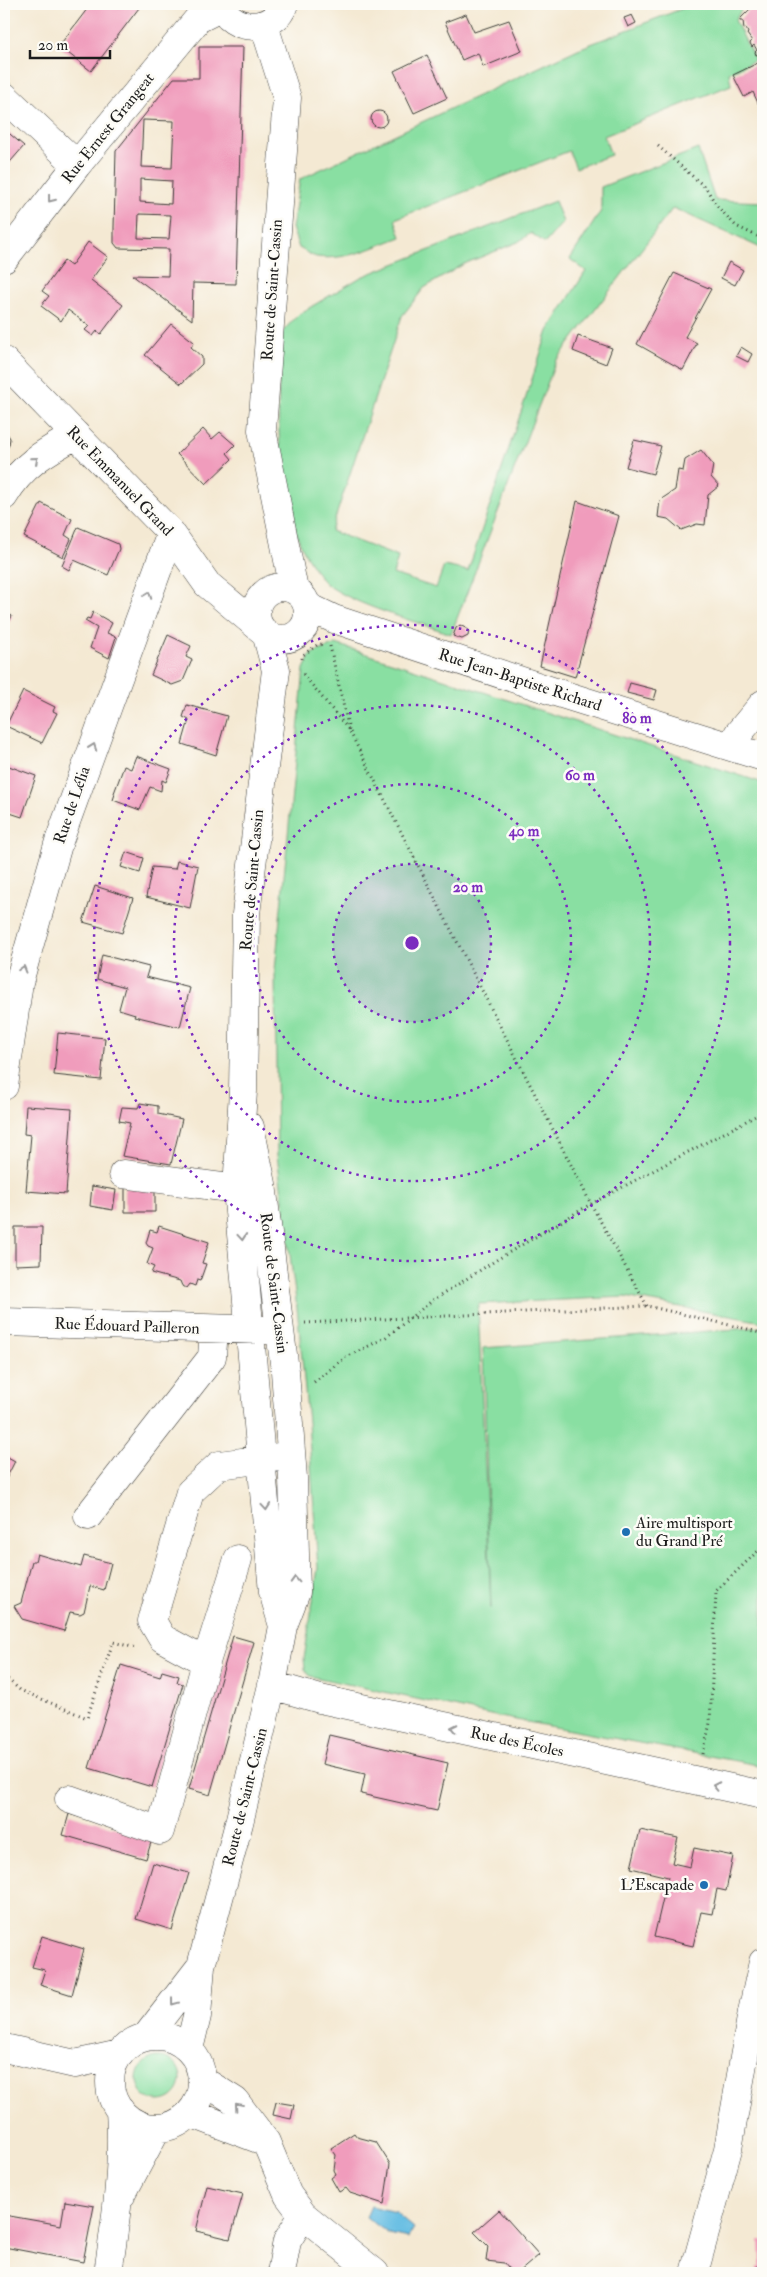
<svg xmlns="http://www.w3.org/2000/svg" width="767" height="2277" font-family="'IM FELL Double Pica',serif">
	<rect width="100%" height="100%" fill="#fdfcf7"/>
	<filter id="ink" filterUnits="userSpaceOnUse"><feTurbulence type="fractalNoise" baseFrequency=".02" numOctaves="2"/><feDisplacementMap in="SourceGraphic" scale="10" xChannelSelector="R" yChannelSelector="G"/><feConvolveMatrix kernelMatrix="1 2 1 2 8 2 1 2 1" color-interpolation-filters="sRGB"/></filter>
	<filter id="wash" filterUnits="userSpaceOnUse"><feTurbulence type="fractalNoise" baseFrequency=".0096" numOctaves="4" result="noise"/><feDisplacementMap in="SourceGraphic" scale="20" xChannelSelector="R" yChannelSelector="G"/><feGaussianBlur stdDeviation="1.12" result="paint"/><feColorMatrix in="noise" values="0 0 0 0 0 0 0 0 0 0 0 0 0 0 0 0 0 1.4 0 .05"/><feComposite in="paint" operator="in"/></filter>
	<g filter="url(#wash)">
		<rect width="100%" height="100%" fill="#f4e9d3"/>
		<path fill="#89dfa2" stroke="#527e5f" d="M694,4H754L742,9L735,20L755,60L729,73L731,85L604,136L611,155L576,168L569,151L395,219L401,237C374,247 346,261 317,257C311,256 305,251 299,248L292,228L300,179L578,49Z
			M698,149L715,200L763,202V249L673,208L556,361L451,634C415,621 355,606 325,583C321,579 317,573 314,568C273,511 276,399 282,332L299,314L361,277L555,201L563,222L545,243L531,233L518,242L464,264L424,288L402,316L331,531L398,557L393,574L436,588L444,566L468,571L548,331L586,271L570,259L601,211V187Z
			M336,644L763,783V1322L625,1297L478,1304L491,1609L483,1348L763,1327V1766L495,1716L310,1676L305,1669L304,1659L318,1568L308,1422L298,1316L277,1155L275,970L304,669L311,654Z
			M137 2079a22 22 0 1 1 44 0a22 22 0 1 1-44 0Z"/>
		<path fill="#66bee3" stroke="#416d80" d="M371,2206L395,2212L414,2228L408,2238L389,2234L366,2217Z"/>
		<g id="blocks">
			<path fill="#f09cbc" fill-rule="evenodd" d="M91,4H142L91,71L59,46Z
				M763,4V114L753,92L744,97L733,75L762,61L759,54L756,55L755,52L757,50L754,45L752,47L750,43L752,41L747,34L748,33L746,28L744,29L743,21H740V19L750,9Z
				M466,14L474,32L509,20L522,51L483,67L478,53L462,60L445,22Z
				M632,15L636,23L628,27L624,18Z
				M199,47H243L236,284L193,283L192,320L132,275L168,276L169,249L118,248L114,243V227L116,151L174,78H199ZM143,120L174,121L172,168L141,167ZM140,179L172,181L171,204L140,202ZM139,214L171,215L169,239L138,238Z
				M427,55L447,98L414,113L394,71Z
				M371 119a8 8 0 1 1 16 0a8 8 0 1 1-16 0Z
				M4,129L24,146L4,169Z
				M88,242L108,257L91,280L123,305L101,334L97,331L93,336L85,330L89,326L68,310L61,321L41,306L49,296L42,291L64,261L71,266Z
				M729,262L743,270L735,285L721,278Z
				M674,273L711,289L685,337L697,343L683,370L637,344Z
				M171,324L194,342L191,347L202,357V364L181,384L145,355Z
				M578,336L612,348L606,364L573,351Z
				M741,347L752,354L748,362L736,356Z
				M4,429L10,438L9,445L4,454Z
				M203,429L212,439L220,432L235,445L227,453L232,459L206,484L177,454Z
				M634,440L661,446L653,474L626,467Z
				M701,450L713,465L711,477L719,486L708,495L705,525L697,524L681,530L668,519L658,517L660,500L675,490L678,470L683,471L685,460Z
				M577,501L619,516L575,677L540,666Z
				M41,503L72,519L65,535L71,539L63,557L24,537Z
				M78,527L118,544L119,549L108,575L74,560L69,570L62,566Z
				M4,611L12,616L4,631Z
				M93,612L112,623L107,633L116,637L109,658L90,648L97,628L85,621L87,618L90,619Z
				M460,625L469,630L468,636L462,639L453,636L456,628Z
				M168,635L191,646L186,657L192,660L183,681L172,685L151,675Z
				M630,683L657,690L654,700L627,693Z
				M23,691L55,707L53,711L57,713L42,743L6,726Z
				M187,705L227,716L216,755L182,744L189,720L183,717Z
				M136,756L171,769L166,782L162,780L161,791L150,787L140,810L113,800L115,794L114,793L124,766L131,769Z
				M6,765L36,776L22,817L4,811V771Z
				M126,852L144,858L140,873L121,867Z
				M177,861L198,866L190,908L146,897L152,867L175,869Z
				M95,886L133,898L122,933L83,922Z
				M102,955L149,967L146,977L190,988L180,1027L134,1016L135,1014L119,1009L125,987L97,979Z
				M58,1033L105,1038L101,1080L54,1075Z
				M140,1103L158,1106V1114L182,1119L171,1164L122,1156L130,1123L119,1121L122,1107L138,1108Z
				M26,1106L72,1109L66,1194L26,1191L31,1135L24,1134Z
				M92,1186L116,1190L113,1210L90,1206Z
				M125,1187L155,1188V1212H125Z
				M159,1226L209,1242L202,1263L206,1264L200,1281L197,1280L195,1286L190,1284L187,1288L182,1286L180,1281L151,1273L154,1267L147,1264L153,1248L148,1246L146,1243L150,1230L157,1232Z
				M15,1227H42L41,1264L15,1265Z
				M4,1455L15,1461L4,1483Z
				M37,1554L81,1567L84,1556L111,1563L104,1590L90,1586L84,1612L80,1614L70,1612L64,1631L22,1619L14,1606L21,1603L32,1561H35Z
				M233,1636L254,1642L210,1795L189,1789Z
				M121,1665L160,1677L162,1671L179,1676L177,1682L183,1684L152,1787L89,1768Z
				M329,1735L448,1763L437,1811L361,1794L365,1774L322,1764Z
				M69,1814L152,1839L146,1859L63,1835Z
				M640,1830L678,1838L672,1863L690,1867L694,1848L733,1856L726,1891L717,1889L712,1914L701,1912L693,1946L654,1937L668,1877L631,1868Z
				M153,1863L189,1873L172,1930L136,1919Z
				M42,1936L84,1949L72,1995L40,1985L45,1970L32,1967Z
				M276,2102L294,2105L291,2119L273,2115Z
				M354,2133L357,2137L376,2142L390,2164L384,2204L350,2193L346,2188L339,2192L331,2178L336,2174L334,2170L336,2155L331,2148Z
				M207,2186L243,2194L230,2239L196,2231Z
				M65,2201L94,2206L83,2262L4,2247V2215L61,2225Z
				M499,2210L539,2255L518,2273H512L504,2263L486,2261L488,2246L474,2232Z
				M759,2240H763V2273H757V2266H760Z"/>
		</g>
	</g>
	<g filter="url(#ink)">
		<use href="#blocks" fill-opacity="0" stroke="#3c3b37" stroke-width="1"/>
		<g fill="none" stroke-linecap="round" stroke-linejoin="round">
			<defs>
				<path id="minor" d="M221,4C230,33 275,33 284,4
					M264,25L287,98L262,430L294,590
					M4,96L77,165
					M4,259L77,165L198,19L222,7
					M4,361L171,533L207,584L262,630
					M4,496C22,465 45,452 76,435
					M256 613a26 26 0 1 1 52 0a26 26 0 1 1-52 0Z
					M307,606L334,619L555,692L763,757
					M266,633L276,670L246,914L243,1091L237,1189L273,1592L283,1626
					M733,746L738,734L763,704
					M4,1086L19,982L59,841L171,533
					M123,1174L237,1189L256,1186
					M4,1322L266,1330
					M88,1516L212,1357L214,1329
					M206,1662L162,1638L152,1621L190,1492L219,1465L279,1457
					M272,1685L320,1699L763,1795
					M69,1799L160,1831L206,1662L238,1559
					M110 2082a46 46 0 1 1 92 0a46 46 0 1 1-92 0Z
					M146,2037L201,1966
					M4,2048L75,2064L120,2054
					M189,2049L197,2016L201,1966L239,1823L272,1685L283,1626L296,1592L293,1478L285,1371L262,1184L250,1127
					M202,2080L235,2101L266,2142L288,2195L303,2215L375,2273
					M190,2113L266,2142
					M122,2194L157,2128
					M108,2273C116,2219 124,2165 120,2110
					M281,2273L287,2241L303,2215
					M694,2273L728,2149L752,2012L763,1962"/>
			</defs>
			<use href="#minor" stroke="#3c3b37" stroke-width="29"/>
			<path stroke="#3c3b37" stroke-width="3" stroke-dasharray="1 4" stroke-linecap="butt" d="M658,146L706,188L717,206L736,226L763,239
				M330,646L349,730
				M302,659L303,655L317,645L322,644
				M303,674L349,730L591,1204L647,1306
				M305,1323L647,1306L747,1329L763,1334
				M314,1382L346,1357L385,1338L433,1300L498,1259L591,1204L763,1112
				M4,1676L20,1690L87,1718L113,1642L136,1648
				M703,1754L710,1723L716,1591L763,1546"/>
			<use href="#minor" stroke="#fff" stroke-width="28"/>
		</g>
		<defs><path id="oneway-chevron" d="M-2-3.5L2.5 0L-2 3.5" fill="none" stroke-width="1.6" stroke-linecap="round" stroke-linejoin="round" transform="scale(1.25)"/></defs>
		<g stroke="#999">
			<use href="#oneway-chevron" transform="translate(51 199) rotate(128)"/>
			<use href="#oneway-chevron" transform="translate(35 460) rotate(-41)"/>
			<use href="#oneway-chevron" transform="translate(148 595) rotate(-70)"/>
			<use href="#oneway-chevron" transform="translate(93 747) rotate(-70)"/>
			<use href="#oneway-chevron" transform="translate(23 969) rotate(-74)"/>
			<use href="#oneway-chevron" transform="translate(242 1237) rotate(85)"/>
			<use href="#oneway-chevron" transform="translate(266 1507) rotate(85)"/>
			<use href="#oneway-chevron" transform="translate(295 1580) rotate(-92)"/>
			<use href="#oneway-chevron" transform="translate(454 1728) rotate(-168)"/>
			<use href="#oneway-chevron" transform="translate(716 1786) rotate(-168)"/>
			<use href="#oneway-chevron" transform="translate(174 2002) rotate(127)"/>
			<use href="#oneway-chevron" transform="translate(238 2106) rotate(-131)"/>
		</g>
	</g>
	<circle cx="412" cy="943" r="79" fill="#7b2cbf" fill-opacity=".12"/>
	<g fill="none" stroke="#7b2cbf" stroke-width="2.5" stroke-dasharray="2.5 5">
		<circle cx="412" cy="943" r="79"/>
		<circle cx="412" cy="943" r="159"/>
		<circle cx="412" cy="943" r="238"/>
		<circle cx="412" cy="943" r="318"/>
	</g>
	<g fill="#1f6fb2" stroke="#fdfcf7" stroke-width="2">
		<circle cx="626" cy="1532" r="5"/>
		<circle cx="704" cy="1885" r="5"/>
	</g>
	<g text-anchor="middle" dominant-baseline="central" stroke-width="5" stroke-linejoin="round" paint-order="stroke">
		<g font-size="16" fill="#1c1c1c" stroke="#fdfcf7">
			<text transform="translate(108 128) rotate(-51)">Rue Ernest Grangeat</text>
			<text transform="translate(272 290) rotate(-86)">Route de Saint-Cassin</text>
			<text transform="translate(120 481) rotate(46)">Rue Emmanuel Grand</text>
			<text transform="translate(520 680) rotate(18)">Rue Jean-Baptiste Richard</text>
			<text transform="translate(72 805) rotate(-71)">Rue de Lélia</text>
			<text transform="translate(252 880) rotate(-85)">Route de Saint-Cassin</text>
			<text transform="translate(274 1283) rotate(83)">Route de Saint-Cassin</text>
			<text transform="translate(127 1326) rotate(2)">Rue Édouard Pailleron</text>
			<text transform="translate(517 1742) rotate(12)">Rue des Écoles</text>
			<text transform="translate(245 1797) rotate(-76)">Route de Saint-Cassin</text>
		</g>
		<g font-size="16" fill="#1c1c1c" stroke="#fdfcf7" text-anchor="start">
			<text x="636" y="1523">Aire multisport<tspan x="636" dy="18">du Grand Pré</tspan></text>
			<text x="694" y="1885" text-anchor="end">L'Escapade</text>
		</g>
	</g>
	<circle cx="412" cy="943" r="8" fill="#7b2cbf" stroke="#fdfcf7" stroke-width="2.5"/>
	<g font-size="15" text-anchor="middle" font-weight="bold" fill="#7b2cbf" stroke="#fdfcf7" stroke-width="5" stroke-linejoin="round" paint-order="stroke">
		<text x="637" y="723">80 m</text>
		<text x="580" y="780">60 m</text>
		<text x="524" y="836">40 m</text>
		<text x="468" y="892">20 m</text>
	</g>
	<rect width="767" height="2277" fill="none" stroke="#fdfcf7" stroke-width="20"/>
	<path d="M30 50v8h80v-8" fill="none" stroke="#1c1c1c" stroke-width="2.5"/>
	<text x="38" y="50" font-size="15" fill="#1c1c1c" stroke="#fdfcf7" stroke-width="4" paint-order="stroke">20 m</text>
</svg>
